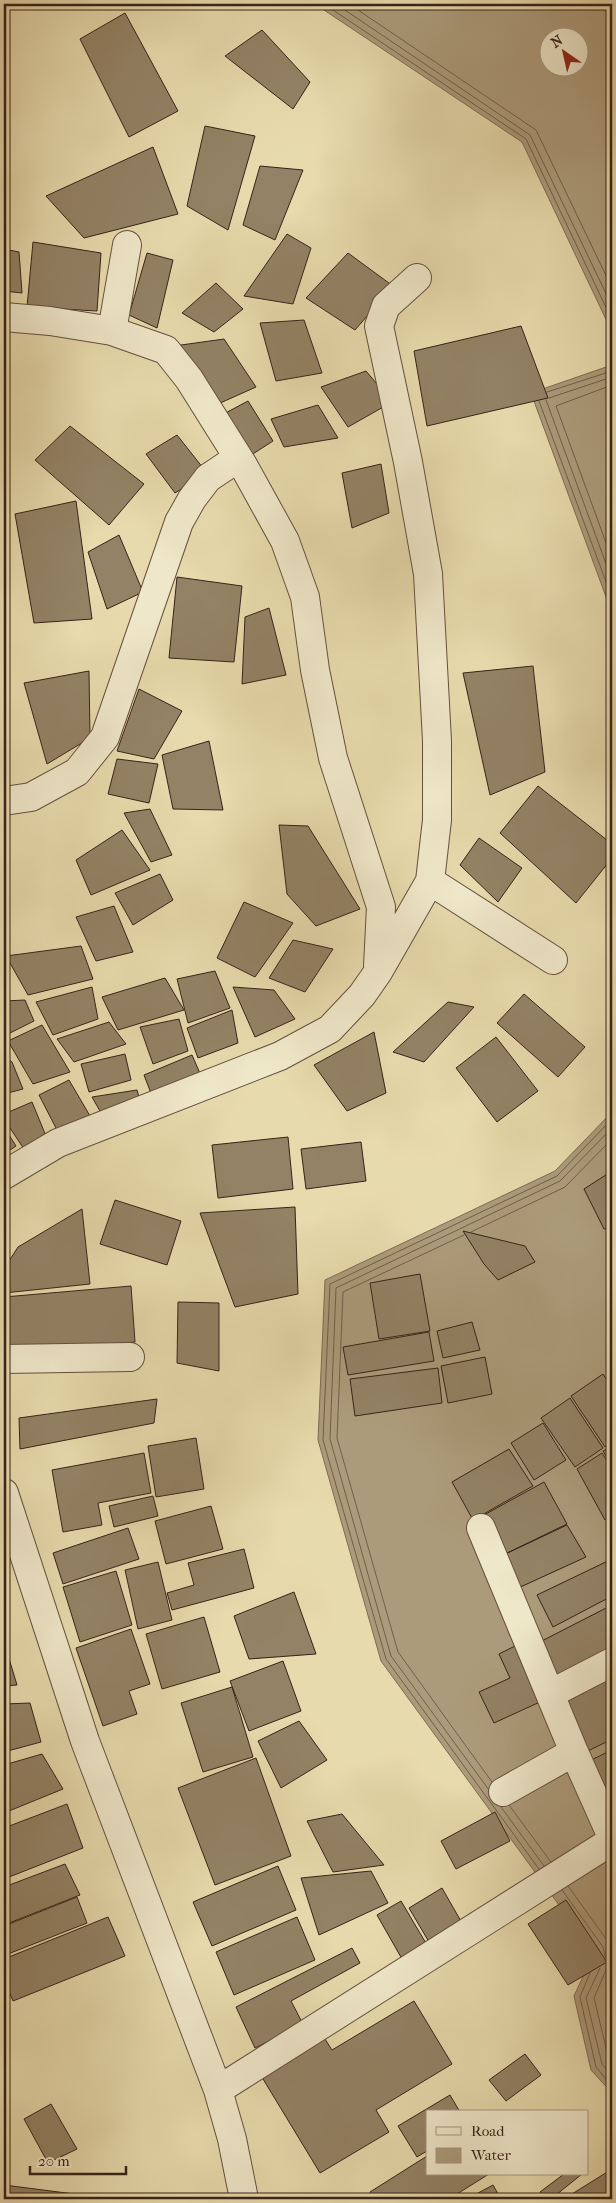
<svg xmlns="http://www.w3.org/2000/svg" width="616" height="2203" font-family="'IM FELL French Canon',serif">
	<rect width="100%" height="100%" fill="#e7daac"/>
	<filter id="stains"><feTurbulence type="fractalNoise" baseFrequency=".004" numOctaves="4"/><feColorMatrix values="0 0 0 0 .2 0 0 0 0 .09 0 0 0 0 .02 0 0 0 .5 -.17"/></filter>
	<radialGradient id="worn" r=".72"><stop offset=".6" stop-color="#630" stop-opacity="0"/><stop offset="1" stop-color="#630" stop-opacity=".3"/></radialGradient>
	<path fill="#ac9b7a" stroke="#7e6b53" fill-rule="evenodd" d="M315,4H612V332L522,142ZM548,38H578V68H548Z
		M612,365V613L531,393Z
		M612,1112V2093L591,2070L574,1996L594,1953L381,1661L318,1440L325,1280L555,1171Z"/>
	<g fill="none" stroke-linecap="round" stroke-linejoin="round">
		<path stroke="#725e4a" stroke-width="1" d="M324,4L526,139L612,320
			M336,4L530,135L612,306
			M349,4L536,130L612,288
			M612,385L556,406L612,559
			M547,392L612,371
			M549,398L612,377
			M546,400L612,580
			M539,401L612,598
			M471,1232L565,1187L612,1139
			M464,1235L343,1292L337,1438L398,1652L492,1782
			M489,1790L391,1656L330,1439L336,1288L560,1181L612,1128
			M509,1805L551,1862
			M501,1807L544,1866
			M539,1869L386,1659L323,1440L330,1284L557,1176L612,1119
			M568,1886L609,1943L612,1951
			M562,1890L603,1947L605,1956
			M612,1956L594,1998L609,2060L612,2065
			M600,1968L586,1998L602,2064L612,2076
			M590,1973L580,1997L596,2067L612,2086"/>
	</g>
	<path fill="#938265" stroke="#382219" d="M125,13L178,111L129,137L80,39Z
		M262,30L310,82L293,109L225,56Z
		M205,126L255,136L228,230L187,206Z
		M153,147L178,214L84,238L46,196Z
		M260,166L303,170L275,240L243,225Z
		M287,234L311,248L293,304L244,296Z
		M33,242L101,253L97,311L27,307Z
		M4,249L19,252L22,293L4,291Z
		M147,253L173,260L157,328L129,315Z
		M348,253L393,286L355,330L306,298Z
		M216,283L243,309L214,332L182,313Z
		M304,320L322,373L276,381L260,323Z
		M521,326L548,398L427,426L414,351Z
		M224,339L256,387L218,404L174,346Z
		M366,371L392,402L348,427L321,387Z
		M248,401L273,441L248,457L218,417Z
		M318,405L338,438L284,447L271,419Z
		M70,426L144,484L109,525L35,460Z
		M177,435L207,473L175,493L146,454Z
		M381,464L389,513L352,528L342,473Z
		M76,501L92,619L34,623L15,514Z
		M119,535L143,592L107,609L88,552Z
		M177,577L242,586L234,662L169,658Z
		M269,608L286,675L242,684L245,617Z
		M533,666L545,772L490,795L463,673Z
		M89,671L90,738L47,764L24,683Z
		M139,689L182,711L154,759L117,751Z
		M209,741L223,810L173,809L162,755Z
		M117,759L158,764L149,803L108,794Z
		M538,786L612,844V858L576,903L500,833Z
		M150,809L172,855L151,862L124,813Z
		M279,825L308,826L360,909L316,926L287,894Z
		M122,830L150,870L91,895L76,860Z
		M479,838L522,868L498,902L460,865Z
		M160,874L173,900L133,925L115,893Z
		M244,902L293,923L255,977L217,958Z
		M114,906L133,952L96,961L76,917Z
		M293,940L333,949L305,992L269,978Z
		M81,946L93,979L28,995L6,956Z
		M215,971L230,1008L188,1023L177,979Z
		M165,978L184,1010L118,1030L102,997Z
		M92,987L98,1019L53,1035L36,1002Z
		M233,987L274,990L295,1019L255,1037Z
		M524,994L585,1047L558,1077L497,1023Z
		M25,1000L34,1021L4,1036V1001Z
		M448,1002L474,1007L424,1062L393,1052Z
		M232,1010L238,1043L198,1058L187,1028Z
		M179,1019L188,1051L153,1064L140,1027Z
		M109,1022L126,1044L74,1062L57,1039Z
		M42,1025L70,1072L33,1084L8,1041Z
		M374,1032L386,1093L347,1111L314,1065Z
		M496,1037L538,1091L497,1122L456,1068Z
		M125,1054L131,1080L89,1092L81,1064Z
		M192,1055L202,1078L154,1101L144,1075Z
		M4,1056L12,1062L23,1089L4,1094Z
		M69,1080L90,1116L57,1130L39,1095Z
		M137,1090L141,1104L104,1118L92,1097Z
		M32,1102L46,1136L24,1149L4,1119V1114Z
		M4,1127L16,1146L4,1154Z
		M288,1137L293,1189L218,1198L212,1145Z
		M361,1142L366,1181L306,1189L301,1149Z
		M612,1171V1228L604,1229L584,1189Z
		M115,1200L181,1221L167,1265L100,1244Z
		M295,1207L298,1294L235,1307L200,1213Z
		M82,1209L90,1284L4,1293V1269L18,1247Z
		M463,1231L525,1246L535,1262L498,1280L484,1264Z
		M420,1274L430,1331L379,1339L370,1283Z
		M131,1286L135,1342L4,1353V1297Z
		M178,1302L219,1303V1371L177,1363Z
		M472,1322L480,1350L443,1358L437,1331Z
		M429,1332L434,1361L348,1375L343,1347Z
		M485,1357L492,1394L448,1403L441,1366Z
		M438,1368L442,1403L355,1416L350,1379Z
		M603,1374L612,1388V1442L605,1447L571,1396Z
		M570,1398L603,1448L575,1467L541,1418Z
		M157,1399L154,1423L20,1449L19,1418Z
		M543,1423L566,1460L534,1480L511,1443Z
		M196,1438L204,1489L156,1497L148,1446Z
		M612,1446V1466L603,1451Z
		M509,1449L533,1486L473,1520L452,1482Z
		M144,1453L151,1493L98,1503L102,1525L63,1532L52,1470Z
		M602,1453L612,1469V1516L605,1520L577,1469Z
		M544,1482L567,1524L501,1556L484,1515Z
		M153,1496L158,1516L114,1527L109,1506Z
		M211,1506L223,1549L166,1564L155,1521Z
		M567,1525L586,1557L516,1589L501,1556Z
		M128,1528L139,1559L63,1584L53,1553Z
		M244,1549L254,1588L172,1610L167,1593L194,1585L188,1563Z
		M612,1559V1596L553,1627L537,1595Z
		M158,1562L172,1620L138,1629L125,1570Z
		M116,1571L132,1625L80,1642L63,1587Z
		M294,1592L316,1654L249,1659L234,1616Z
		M610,1606L612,1611V1660L551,1692L532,1646Z
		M204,1617L220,1672L162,1689L146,1634Z
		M131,1629L150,1684L129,1691L137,1714L103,1726L76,1648Z
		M4,1642L17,1685L4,1686Z
		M517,1645L542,1701L494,1723L479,1692L510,1678L499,1654Z
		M283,1661L301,1711L249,1731L230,1681Z
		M612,1678V1739L582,1754L558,1706Z
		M232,1687L253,1757L203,1772L181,1703Z
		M30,1703L41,1742L4,1752V1704Z
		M299,1721L327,1760L281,1788L258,1741Z
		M612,1750V1791L598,1798L581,1765Z
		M42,1754L63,1789L4,1813V1765Z
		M256,1758L291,1856L215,1885L178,1788Z
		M67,1804L83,1848L4,1879V1828Z
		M495,1812L510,1841L456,1869L441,1841Z
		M342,1814L384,1865L333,1872L307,1821Z
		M65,1864L80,1895L4,1925V1887Z
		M278,1866L296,1910L212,1946L193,1902Z
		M371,1871L388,1903L319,1935L301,1878Z
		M442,1888L462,1923L429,1942L409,1908Z
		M77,1897L87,1923L8,1954L4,1943V1926Z
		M566,1900L607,1962L568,1985L528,1924Z
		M401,1901L427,1945L402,1959L377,1915Z
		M108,1917L125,1956L13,2001L4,1980V1959Z
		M297,1917L315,1960L234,1995L216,1952Z
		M352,1948L360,1963L291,2001L303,2024L255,2048L236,2007Z
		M414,2001L452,2064L376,2110L389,2132L320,2173L260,2074L323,2036L332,2050Z
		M525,2054L541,2075L506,2101L489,2080Z
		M450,2095L460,2112H427V2151L417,2157L398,2126Z
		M51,2104L77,2149L48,2163L24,2119Z
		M427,2156V2174H489L449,2199H375L370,2192Z
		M612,2169V2199H575L572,2194Z
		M564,2174H582L551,2199H546L540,2192Z
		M4,2185L82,2195L80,2199H4Z
		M493,2185L501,2199H467Z"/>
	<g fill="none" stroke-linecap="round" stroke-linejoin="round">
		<defs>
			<path id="street" d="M4,317L50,321L112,331L166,350L189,379L243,465L285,541L305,597L315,670L333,758L381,907L378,966
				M112,331L127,245
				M4,801L31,797L77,772L105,737L179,522L192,499L208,478L238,458
				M430,881L553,960
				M4,1175L58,1143L280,1056L330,1029L362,995L378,972L430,881L437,820V741L428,574L408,462L379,326L386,306L417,278
				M4,1359L130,1357
				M4,1493L85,1741L218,2090L232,2139L244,2199
				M481,1528L574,1752L612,1837
				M550,1694L612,1662
				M503,1792L574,1752
				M218,2090L607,1844L612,1838"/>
		</defs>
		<use href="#street" stroke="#64503e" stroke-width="30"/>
		<use href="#street" stroke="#efe7c9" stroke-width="28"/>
	</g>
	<rect width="616" height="2203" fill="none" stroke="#e7daac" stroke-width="20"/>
	<rect x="5" y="5" width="606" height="2193" fill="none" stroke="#382219" stroke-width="2.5"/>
	<rect x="10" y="10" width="596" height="2183" fill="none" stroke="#382219"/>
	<rect x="426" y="2110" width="162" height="65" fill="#efe7c9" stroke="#a69883"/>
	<rect x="436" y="2127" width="25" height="8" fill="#efe7c9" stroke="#a69883"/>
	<text x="471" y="2136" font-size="15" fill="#382219">Road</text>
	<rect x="436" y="2148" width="25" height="15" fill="#ac9b7a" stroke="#a69883"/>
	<text x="471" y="2160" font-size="15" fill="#382219">Water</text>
	<g transform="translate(564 52) rotate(326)"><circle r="24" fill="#efe7c9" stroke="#a69883"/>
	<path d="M0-4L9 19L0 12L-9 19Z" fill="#8f2418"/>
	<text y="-8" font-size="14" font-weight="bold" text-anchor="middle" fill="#382219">N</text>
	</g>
	<path d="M30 2166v8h96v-8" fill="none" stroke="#382219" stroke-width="2.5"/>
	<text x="38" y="2166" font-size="15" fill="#382219" stroke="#efe7c9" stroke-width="4" paint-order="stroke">20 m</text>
	<rect width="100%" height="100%" filter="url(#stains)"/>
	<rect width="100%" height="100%" fill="url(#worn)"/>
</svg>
